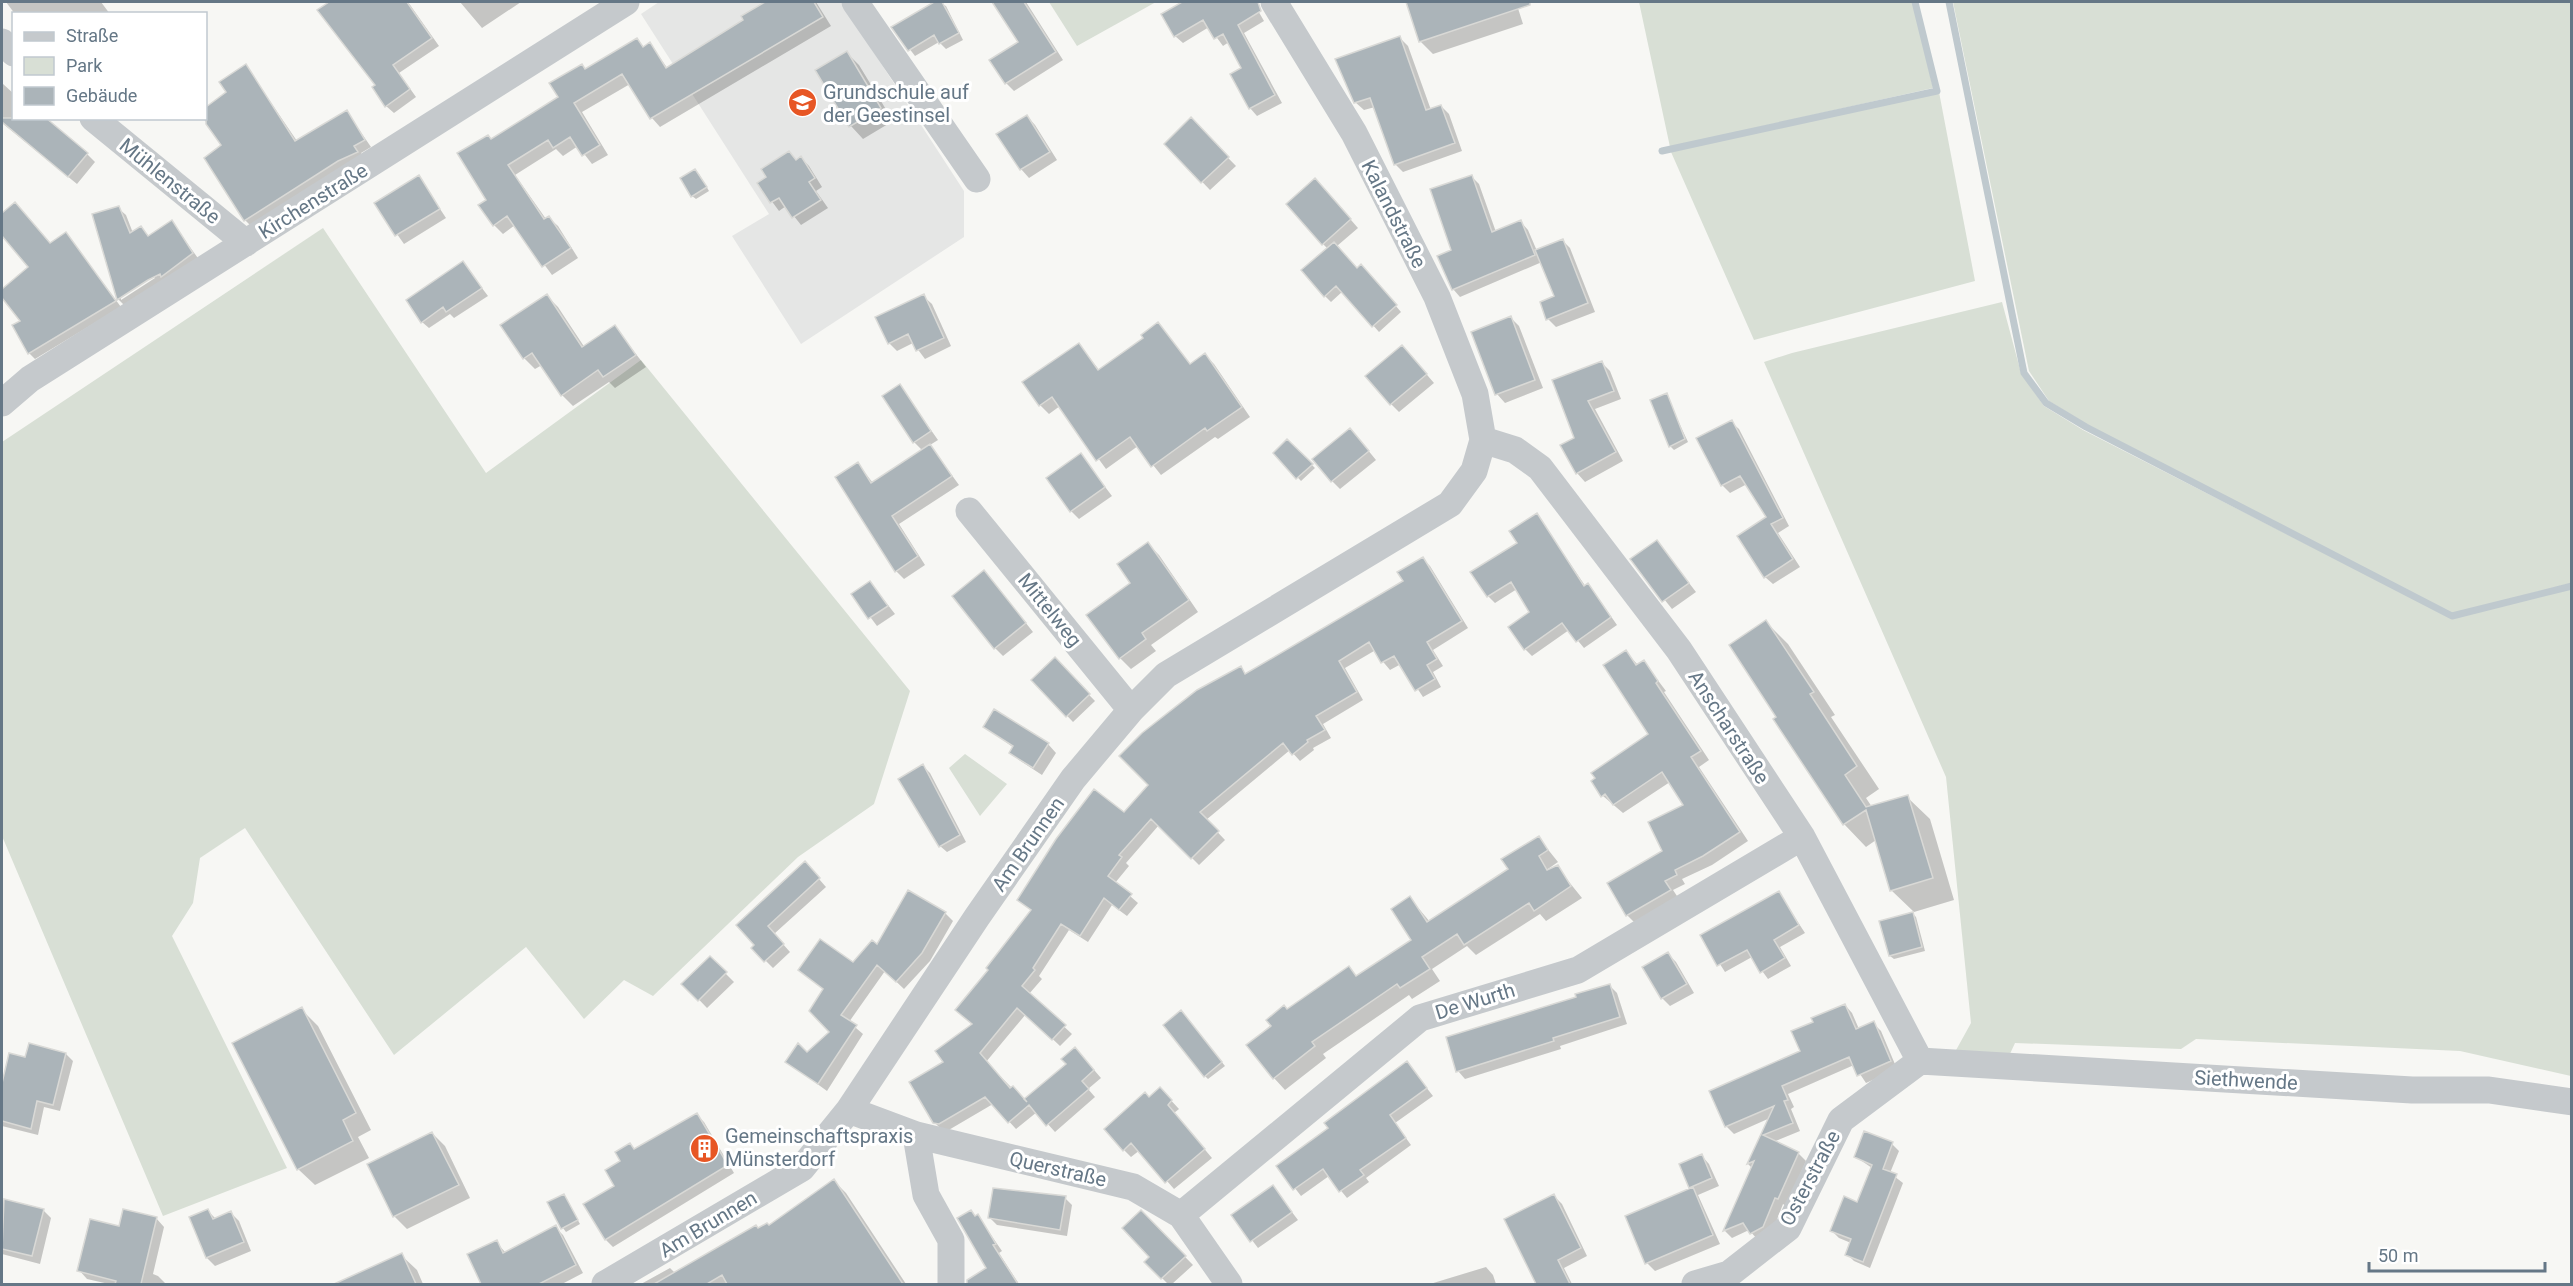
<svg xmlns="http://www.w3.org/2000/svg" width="2573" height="1286" font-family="Roboto,sans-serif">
	<rect width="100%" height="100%" fill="#f7f7f4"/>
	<path fill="#e5e6e5" d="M659,2H841L964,191V237L801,344L732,236L769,214L641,14Z"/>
	<path fill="#d8dfd5" d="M1049,2H1156L1077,46Z
		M1639,2H1913L1933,88L1670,147Z
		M1953,2H2571V583L2453,614L2088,425L2049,401L2029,371Z
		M1939,92L1975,281L1754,340L1671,152Z
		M323,228L486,473L641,360L910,691L874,804L798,857L653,996L624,980L584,1019L526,947L394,1055L245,828L200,858L193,903L172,936L287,1168L163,1216L2,836V442Z
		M2002,302L2021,373L2044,406L2083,430L2451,618L2571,589V1076L2460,1051L2196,1039L2181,1049L2015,1043L2009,1056L1955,1052L1971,1023L1946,777L1764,362L1792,353Z
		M965,754L1007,784L980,816L949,768Z"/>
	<path fill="#0003" fill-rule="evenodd" d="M6,2H101L110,14H15Z
		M331,2H408L439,46L399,73L416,97L394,113L386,106L377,85L319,10Z
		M460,2H521L482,28Z
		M768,2H816L831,26L660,127L652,118L630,84L582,112L608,155L592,164L578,146L563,156L556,149L515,175L546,219L549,218L558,226L578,258L552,275L515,225L503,234L494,225L488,200L491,140L560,98L582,66L587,70L637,40L644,47L650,44L668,69L746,21L743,17Z
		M937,2L946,6L963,40L946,49L939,42L915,56L893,27Z
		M994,2H1026L1063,60L1014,91L1006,83L1020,42Z
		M1185,2H1253L1264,21L1244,33L1282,103L1257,116L1250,108L1243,69L1229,42L1223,46L1209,27L1183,43L1175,36L1163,15Z
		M1407,2H1516L1523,24L1433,54L1420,41Z
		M1400,38L1408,46L1431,110L1441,106L1449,114L1462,151L1403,172L1395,164L1375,107L1364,110L1355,102Z
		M847,53L859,65L893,121L863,139L851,126L817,71Z
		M246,66L297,141L347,112L371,147L361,153L364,159L252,227L245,220L223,145L203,118L206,109L228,93Z
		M2,83L14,94V118L87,154L95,162L77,184L2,123Z
		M1027,116L1035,125L1057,160L1029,178L1021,169Z
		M1191,120L1236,166L1210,190L1166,144Z
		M789,153L797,161L801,158L809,166L822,187L816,191L828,208L801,225L786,206L779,211L759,184L768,178Z
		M699,174L709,191L696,199L692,196Z
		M1471,176L1479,184L1496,232L1521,222L1528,230L1537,251L1562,240L1570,248L1595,312L1556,327L1548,319L1556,297L1542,262L1460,297L1453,289V250Z
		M419,177L446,218L404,244L376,204Z
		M1323,188L1358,228L1337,246L1357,270L1367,272L1401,312L1379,332L1343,291L1331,302L1325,296L1328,249L1323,244Z
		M15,204L50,245L71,240L121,307L35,359L29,353L22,321L2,296V291L30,267L2,233V215Z
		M118,208L126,215L133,233L141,228L150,237L172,222L200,261L126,307L118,299L94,215ZM153,275L155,278L121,300V296Z
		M463,263L488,296L454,318L450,314L429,328L422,322Z
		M547,296L558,307L585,348L615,327L646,367L615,388L609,382L573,406L562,395L542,365L535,369L524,358Z
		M923,296L932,304L951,346L925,359L913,343L897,351L889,343Z
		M1511,318L1519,326L1543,388L1505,403L1497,394L1473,333Z
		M1158,324L1191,365L1205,355L1214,364L1250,417L1218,439L1215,437L1161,475L1138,446L1106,469L1060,406L1049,414L1040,405L1079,345L1100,371L1145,339Z
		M1410,355L1434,383L1399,412L1391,404Z
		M1602,363L1610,371L1621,399L1595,409L1623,461L1585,482L1577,473L1576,438L1554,381Z
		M900,386L938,440L930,445L959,485L899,524L925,565L904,579L896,571L858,464L873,483L923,451L914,442Z
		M1666,395L1688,442L1674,450L1670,446Z
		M1731,422L1739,429L1789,526L1778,533L1800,567L1773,584L1765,577L1768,517L1747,484L1730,493L1722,485Z
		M1358,438L1376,460L1340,489L1332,481Z
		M1287,441L1315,468L1301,481L1275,453Z
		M1081,455L1112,496L1079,519L1071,511Z
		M1537,515L1586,587L1594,592L1617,625L1584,648L1569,630L1532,656L1525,649L1531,612L1517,589L1495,603L1488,596Z
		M1148,544L1159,555L1198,612L1151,645L1156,651L1131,669L1120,658L1132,583Z
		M1659,544L1696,592L1672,609L1632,559Z
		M1423,559L1430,566L1468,628L1433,650L1443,666L1433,672L1441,687L1423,697L1401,664L1390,670L1374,651L1345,668L1363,700L1323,724L1331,738L1313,748L1314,750L1300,761L1290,750L1206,820L1225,840L1199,865L1159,825L1126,863L1129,866L1115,883L1138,903L1127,916L1112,905L1088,942L1069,930L1039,976L1042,979L1029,994L1072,1034L1060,1046L1026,1014L986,1062L1025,1101L1082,1056L1101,1078L1088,1089L1095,1097L1055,1132L1037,1112L1016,1129L993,1104L947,1131L942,1130L934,1122L945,1062L974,1025L990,970L1032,911L1019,900L1139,800L1240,668L1246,674L1405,582Z
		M992,580L1033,632L1003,656L995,648Z
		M870,582L895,614L877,626L853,594Z
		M1766,622L1788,644L1835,715L1831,717L1879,789L1866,798L1872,807L1907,797L1930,819L1954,900L1914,912L1891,890L1876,840L1866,847L1844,824L1778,717Z
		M1626,652L1638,665L1644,662L1666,691L1664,692L1709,760L1699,767L1748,841L1712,865L1682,879L1685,884L1673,890L1679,899L1636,924L1627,915L1664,852L1685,806L1670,782L1623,813L1603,796L1650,734Z
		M1055,660L1095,701L1073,722L1033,680Z
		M985,727L1048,744L1056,753L1042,775L1019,760L1011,752L1014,748Z
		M923,766L930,773L966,842L947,852L940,846Z
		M1538,837L1558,862L1545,871L1557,867L1582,898L1546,921L1540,914L1476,955L1467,946L1432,969L1440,981L1412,999L1409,995L1323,1054L1326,1058L1285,1090L1274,1078L1248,1046L1287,1010L1349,968L1357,977L1413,940L1410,898L1430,922L1510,870Z
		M812,871L826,887L774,934L790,952L773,968L753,948L757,945L738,925Z
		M909,892L945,913L953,921L930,961L904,989L885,971L849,1022L863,1034L827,1091L787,1062L807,1054L831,1032L824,990L800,970L853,964L877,946Z
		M1779,893L1805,933L1780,947L1791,966L1768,979L1752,957L1725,972L1702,936Z
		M1912,913L1916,917L1925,951L1894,959L1890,956Z
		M1668,954L1676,962L1694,993L1670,1006L1662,998Z
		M710,958L734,982L707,1008L684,984Z
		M1609,985L1617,993L1627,1024L1560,1046L1561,1049L1465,1079L1458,1071L1578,998Z
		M1845,1005L1852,1013L1859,1029L1873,1023L1881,1031L1897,1069L1866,1083L1854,1065L1788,1094L1794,1107L1791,1109L1800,1131L1773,1142L1798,1153L1806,1161L1786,1206L1783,1204L1771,1235L1758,1240L1749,1230L1732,1238L1725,1231L1752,1168L1748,1164L1770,1118L1734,1134L1726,1126L1802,1052L1815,1023Z
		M301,1009L318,1026L371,1130L358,1137L369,1158L315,1185L298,1169Z
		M1185,1016L1225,1066L1208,1079L1205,1076Z
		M66,1054L73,1061L60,1111L44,1107L38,1135L2,1126V1089L10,1055L26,1059Z
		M1407,1063L1433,1096L1395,1123L1411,1145L1366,1178L1369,1182L1347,1198L1329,1176L1301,1196L1278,1166L1330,1128Z
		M1167,1096L1179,1109L1174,1113L1212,1158L1174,1189L1140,1150L1131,1157L1124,1150L1149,1098Z
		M697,1115L704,1122L734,1173L613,1247L606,1240L622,1161L630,1144L636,1150Z
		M432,1133L445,1146L470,1198L407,1229L394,1216Z
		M1892,1144L1899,1151L1890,1173L1903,1183L1870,1268L1854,1261L1847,1254L1851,1243L1839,1238L1832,1231L1858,1204L1872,1168L1856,1157Z
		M1702,1156L1709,1164L1719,1186L1698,1195L1720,1244L1655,1271L1647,1263L1692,1189L1681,1165Z
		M834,1181L846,1193L906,1284H641L670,1268L676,1274L759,1229L769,1227Z
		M1272,1186L1298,1220L1258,1248L1233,1215Z
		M564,1195L580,1224L566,1232L563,1228Z
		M1554,1196L1562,1204L1587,1256L1564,1268L1572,1284H1537L1506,1220Z
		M1065,1198L1072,1205L1067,1236L997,1225L990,1218Z
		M5,1201L43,1210L51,1218L40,1264L2,1254V1217Z
		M208,1211L216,1219L231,1213L239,1221L251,1251L215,1266L207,1258Z
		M1141,1212L1193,1265L1172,1284H1168L1146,1262L1151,1257Z
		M978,1216L1002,1251L999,1253L1019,1284H975L971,1279L988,1268L976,1217Z
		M156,1218L164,1227L153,1274L158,1276L166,1284H109L87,1279L79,1270L120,1228Z
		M555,1227L563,1235L583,1273L562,1284H482L469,1255L496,1242L506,1253Z
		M401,1255L417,1270L423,1284H337Z
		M1486,1267L1493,1275L1496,1284H1430Z"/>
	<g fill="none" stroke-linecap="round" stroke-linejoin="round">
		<path stroke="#bfc9ce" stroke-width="7" d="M1949,2L2024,373L2046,403L2086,427L2452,616L2572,586
			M1662,151L1937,91L1915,2"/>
	</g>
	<path fill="#abb4b9" stroke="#d9d9d6" stroke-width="1.5" d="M329,2H407L432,38L393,65L410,89L385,107L372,87L375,85L317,10Z
		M765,2H814L823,17L650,119L622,74L574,103L600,145L582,156L570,137L553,148L548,140L508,165L544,219L549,216L571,248L542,267L507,216L493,226L478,205L486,200L457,153L488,135L491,139L558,97L549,83L582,64L585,69L637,38L643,47L650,42L666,68L743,20L741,16Z
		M934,2H942L959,33L939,44L934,35L908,51L891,27Z
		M992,2H1024L1056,52L1005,84L989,60L1018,42Z
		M1182,2H1258L1261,11L1238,25L1275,95L1249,109L1230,74L1241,68L1223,34L1214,39L1203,20L1174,37L1161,14Z
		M1406,2H1530V5L1419,42Z
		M1400,36L1426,110L1441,105L1455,143L1394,165L1370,98L1354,103L1335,59Z
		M847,51L881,108L849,127L815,70Z
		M246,64L295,141L347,110L365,140L354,146L358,152L338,161L244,221L204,158L221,145L206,124V107L226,92L219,82Z
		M1027,115L1050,152L1020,170L996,134Z
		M1191,117L1229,157L1201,183L1164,144Z
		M2,118H46L88,153L68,177L2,122Z
		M789,151L796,160L801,156L815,178L809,182L821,200L792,218L779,198L770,203L757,183L766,177L761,169Z
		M695,169L707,187L691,197L680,178Z
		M419,175L440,209L395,236L374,203Z
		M1472,175L1492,232L1521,220L1535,255L1452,290L1437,256L1451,250L1430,189Z
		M1315,178L1351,219L1322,245L1286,204Z
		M15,202L50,243L66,232L116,301L28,354L12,325L20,321L2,298V289L28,267L2,236V213Z
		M119,206L130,233L141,226L148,236L172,220L193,253L161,277L160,274L148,280L117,300L92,214Z
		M1563,239L1588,303L1546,320L1540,302L1554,296L1535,250Z
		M1334,242L1357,268L1361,264L1397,305L1372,327L1336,286L1324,297L1301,270Z
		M463,261L482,288L446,312L443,307L421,323L406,300Z
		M547,294L582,347L615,325L636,355L603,377L598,370L561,396L532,353L523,359L500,325Z
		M924,294L944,338L916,351L908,334L888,344L875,317Z
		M1511,316L1535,380L1495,395L1471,332Z
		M1158,322L1190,364L1205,353L1242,407L1207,431L1205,428L1151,467L1130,437L1096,461L1052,397L1039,406L1022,382L1079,343L1098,370L1143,338L1141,335Z
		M1402,345L1427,374L1390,405L1365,376Z
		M1602,361L1614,391L1588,401L1616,452L1576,474L1560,445L1574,438L1552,380Z
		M900,384L931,431L913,443L882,396Z
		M1667,393L1685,439L1669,447L1650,400Z
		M1732,420L1783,518L1771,524L1793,559L1764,578L1737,536L1766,517L1740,476L1721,486L1696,438Z
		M1350,428L1369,451L1331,482L1312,459Z
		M1287,439L1313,464L1296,479L1273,453Z
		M930,444L952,476L892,516L918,556L895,572L835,477L858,462L871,483Z
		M1081,453L1105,487L1070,512L1046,478Z
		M1537,513L1584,586L1588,583L1611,617L1576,642L1562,623L1524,650L1508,627L1529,612L1511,582L1487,597L1470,572L1517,543L1509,531Z
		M1657,540L1689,583L1662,602L1630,559Z
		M1148,542L1189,600L1142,633L1146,639L1119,659L1086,615L1130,583L1117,564Z
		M1423,557L1462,621L1427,642L1437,659L1427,665L1435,679L1415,691L1394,656L1381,663L1369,642L1339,661L1357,692L1316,716L1325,730L1307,740L1308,742L1292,755L1283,743L1200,812L1219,831L1191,859L1151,819L1119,855L1122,857L1108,876L1132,894L1119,910L1104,898L1080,936L1061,924L1033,968L1035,970L1022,986L1066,1025L1052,1040L1017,1008L980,1053L1010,1088L1013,1086L1027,1102L1024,1099L1066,1064L1061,1059L1075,1047L1094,1070L1082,1081L1089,1089L1046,1126L1029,1105L1008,1123L985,1097L939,1124L933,1123L909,1082L943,1062L935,1051L972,1024L955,1010L988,970L986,968L1031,910L1017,900L1056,839L1094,789L1124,812L1148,785L1119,756L1142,733L1197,690L1241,666L1245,674L1403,581L1397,572Z
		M984,570L1026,623L994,649L952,596Z
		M870,581L888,606L868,619L851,594Z
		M1766,620L1814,692L1810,694L1857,766L1845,775L1866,807L1908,795L1933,878L1890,891L1866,810L1843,825L1773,719L1776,717L1729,645Z
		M1626,650L1636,665L1644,660L1658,681L1656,683L1701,751L1691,757L1740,832L1703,856L1675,870L1677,875L1665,881L1671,890L1626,916L1607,883L1662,851L1648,822L1683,805L1662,772L1613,805L1605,794L1601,797L1591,781L1595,778L1591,773L1648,734L1603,665Z
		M1055,657L1090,694L1066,717L1031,680Z
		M994,709L1049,743L1033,768L1009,753L1013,746L983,727Z
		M923,764L960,835L939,847L898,779Z
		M1539,836L1548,850L1539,856L1547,870L1558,865L1571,886L1534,911L1529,903L1464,945L1457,934L1422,957L1430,969L1400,988L1397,984L1312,1042L1315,1046L1273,1079L1246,1045L1271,1026L1266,1020L1284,1005L1287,1009L1349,966L1356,976L1411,940L1391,909L1410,896L1427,922L1508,869L1501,859Z
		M805,861L820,878L768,926L784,944L764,962L751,948L754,945L736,925Z
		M908,890L946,912L922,953L896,982L877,965L841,1015L857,1025L818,1084L785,1062L798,1043L807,1052L829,1032L809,1011L823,989L798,970L820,939L853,962L872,940L877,944Z
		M1779,891L1799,925L1774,940L1785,958L1760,973L1747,950L1717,966L1700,935Z
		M1913,912L1922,947L1889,956L1879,921Z
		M1668,952L1687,984L1661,999L1642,967Z
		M710,956L727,972L698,1001L681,984Z
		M1610,984L1620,1017L1553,1038L1554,1041L1456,1072L1446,1037L1576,997L1575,994Z
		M1845,1004L1856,1029L1874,1021L1891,1061L1857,1076L1849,1057L1782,1086L1788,1100L1784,1101L1793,1123L1763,1135L1799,1152L1778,1199L1775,1198L1763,1227L1750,1234L1743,1223L1723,1231L1754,1161L1747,1164L1774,1106L1725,1127L1709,1091L1800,1051L1791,1031L1813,1022L1811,1018Z
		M302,1007L356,1113L343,1120L353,1141L297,1170L232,1043Z
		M1181,1010L1222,1062L1204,1077L1163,1025Z
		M29,1043L66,1053L53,1105L37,1101L31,1129L2,1121V1083L9,1053L25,1057Z
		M1407,1061L1427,1088L1390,1115L1406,1138L1360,1170L1364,1175L1339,1192L1323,1169L1293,1190L1276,1166L1328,1128L1324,1123Z
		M1160,1087L1172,1100L1168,1105L1205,1149L1165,1183L1131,1143L1123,1151L1104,1129L1145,1092L1149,1097Z
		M697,1113L728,1165L605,1240L583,1204L614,1186L605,1170L620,1161L615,1152L630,1143L634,1149Z
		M1864,1131L1893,1142L1883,1169L1897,1174L1863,1262L1845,1255L1851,1239L1830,1231L1844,1196L1857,1202L1872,1165L1854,1157Z
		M432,1132L459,1185L393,1217L367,1164Z
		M1702,1154L1712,1178L1689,1188L1679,1164Z
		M834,1179L903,1284H727L722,1275L707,1284H654L756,1225L758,1228L767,1223L769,1225Z
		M1273,1185L1292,1212L1250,1242L1231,1215Z
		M1693,1187L1713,1235L1645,1264L1625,1216Z
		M993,1188L1066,1196L1060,1230L988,1218Z
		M564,1194L578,1220L561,1229L547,1202Z
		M1554,1194L1581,1248L1558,1260L1570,1284H1536L1504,1219Z
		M4,1199L44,1209L32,1256L2,1249Z
		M123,1209L157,1217L141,1284H115L116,1281L77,1271L90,1219L119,1226Z
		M208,1209L213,1219L231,1211L244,1242L206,1258L189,1217Z
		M971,1210L975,1216L978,1214L996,1244L993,1245L1018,1284H967V1280L986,1268L957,1218Z
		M1141,1210L1186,1256L1161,1279L1144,1262L1149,1257L1122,1228Z
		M556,1225L576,1265L539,1284H481L467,1254L497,1240L503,1253Z
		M402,1253L416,1284H334Z"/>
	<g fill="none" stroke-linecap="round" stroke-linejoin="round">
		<path stroke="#c5c9cc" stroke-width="27" d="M855,2L977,179
			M2,42L14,53
			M93,118L246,243
			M2,403L30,379L626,2
			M1483,440L1515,450L1540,468L1679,650L1802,837L1920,1061
			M969,511L1131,710
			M1920,1061L2412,1090H2489L2572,1102
			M849,1110L916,1135L1133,1187L1181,1215L1229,1284
			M916,1135L926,1195L951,1240V1284
			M1181,1215L1420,1018L1578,970L1802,837
			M605,1284L802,1168L849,1110L977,917L1073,779L1131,710L1166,675L1450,504L1474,471L1483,440L1475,394L1437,297L1354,133L1274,2
			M1695,1284L1729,1274L1788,1228L1841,1120L1920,1061"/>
	</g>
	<defs>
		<symbol id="school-disc" viewBox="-11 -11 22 22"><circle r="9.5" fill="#e75624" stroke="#fff"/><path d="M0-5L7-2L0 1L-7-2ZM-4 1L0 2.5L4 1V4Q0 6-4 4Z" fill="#fff"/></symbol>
		<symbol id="building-disc" viewBox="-11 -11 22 22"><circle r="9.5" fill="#e75624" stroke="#fff"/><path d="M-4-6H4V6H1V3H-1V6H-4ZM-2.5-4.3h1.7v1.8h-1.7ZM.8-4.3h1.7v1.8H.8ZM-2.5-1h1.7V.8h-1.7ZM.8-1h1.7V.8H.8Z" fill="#fff"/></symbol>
	</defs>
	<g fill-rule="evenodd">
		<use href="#school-disc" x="786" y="86" width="33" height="33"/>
		<use href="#building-disc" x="688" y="1132" width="33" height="33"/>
	</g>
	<g text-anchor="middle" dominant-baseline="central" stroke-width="6" stroke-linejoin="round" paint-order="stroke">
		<g font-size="20" fill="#657786" stroke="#fff" text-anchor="start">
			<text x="823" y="92">Grundschule auf<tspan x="823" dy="23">der Geestinsel</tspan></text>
			<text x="725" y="1136">Gemeinschaftspraxis<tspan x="725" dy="23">Münsterdorf</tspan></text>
		</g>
		<g font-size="20" fill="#657786" stroke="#fff">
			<text transform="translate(170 181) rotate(39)">Mühlenstraße</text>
			<text transform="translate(313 201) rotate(-32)">Kirchenstraße</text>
			<text transform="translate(1394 214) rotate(63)">Kalandstraße</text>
			<text transform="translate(1050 610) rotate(51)">Mittelweg</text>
			<text transform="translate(1729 727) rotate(57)">Anscharstraße</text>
			<text transform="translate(1028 844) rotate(-55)">Am Brunnen</text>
			<text transform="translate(1475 1001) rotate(-17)">De Wurth</text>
			<text transform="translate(2246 1080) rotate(3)">Siethwende</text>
			<text transform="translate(1058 1169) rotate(13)">Querstraße</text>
			<text transform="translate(1810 1178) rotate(-62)">Osterstraße</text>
			<text transform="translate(708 1224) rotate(-31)">Am Brunnen</text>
		</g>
	</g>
	<rect width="2573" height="1286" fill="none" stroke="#657786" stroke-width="6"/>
	<rect x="12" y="12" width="195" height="108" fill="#ffffff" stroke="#c1c9cf" stroke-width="1.5"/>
	<rect x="24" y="32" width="30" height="9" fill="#c5c9cc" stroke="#c1c9cf" stroke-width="1.5"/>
	<text x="66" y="42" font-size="18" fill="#657786">Straße</text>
	<rect x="24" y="57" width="30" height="18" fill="#d8dfd5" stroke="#c1c9cf" stroke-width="1.5"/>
	<text x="66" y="72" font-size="18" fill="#657786">Park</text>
	<rect x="24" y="87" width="30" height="18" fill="#abb4b9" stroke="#c1c9cf" stroke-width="1.5"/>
	<text x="66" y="102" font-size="18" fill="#657786">Gebäude</text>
	<path d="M2369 1262v9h176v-9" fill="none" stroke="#657786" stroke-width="3"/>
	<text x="2378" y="1262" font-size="18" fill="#657786" stroke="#ffffff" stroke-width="4.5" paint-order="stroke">50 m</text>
</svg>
